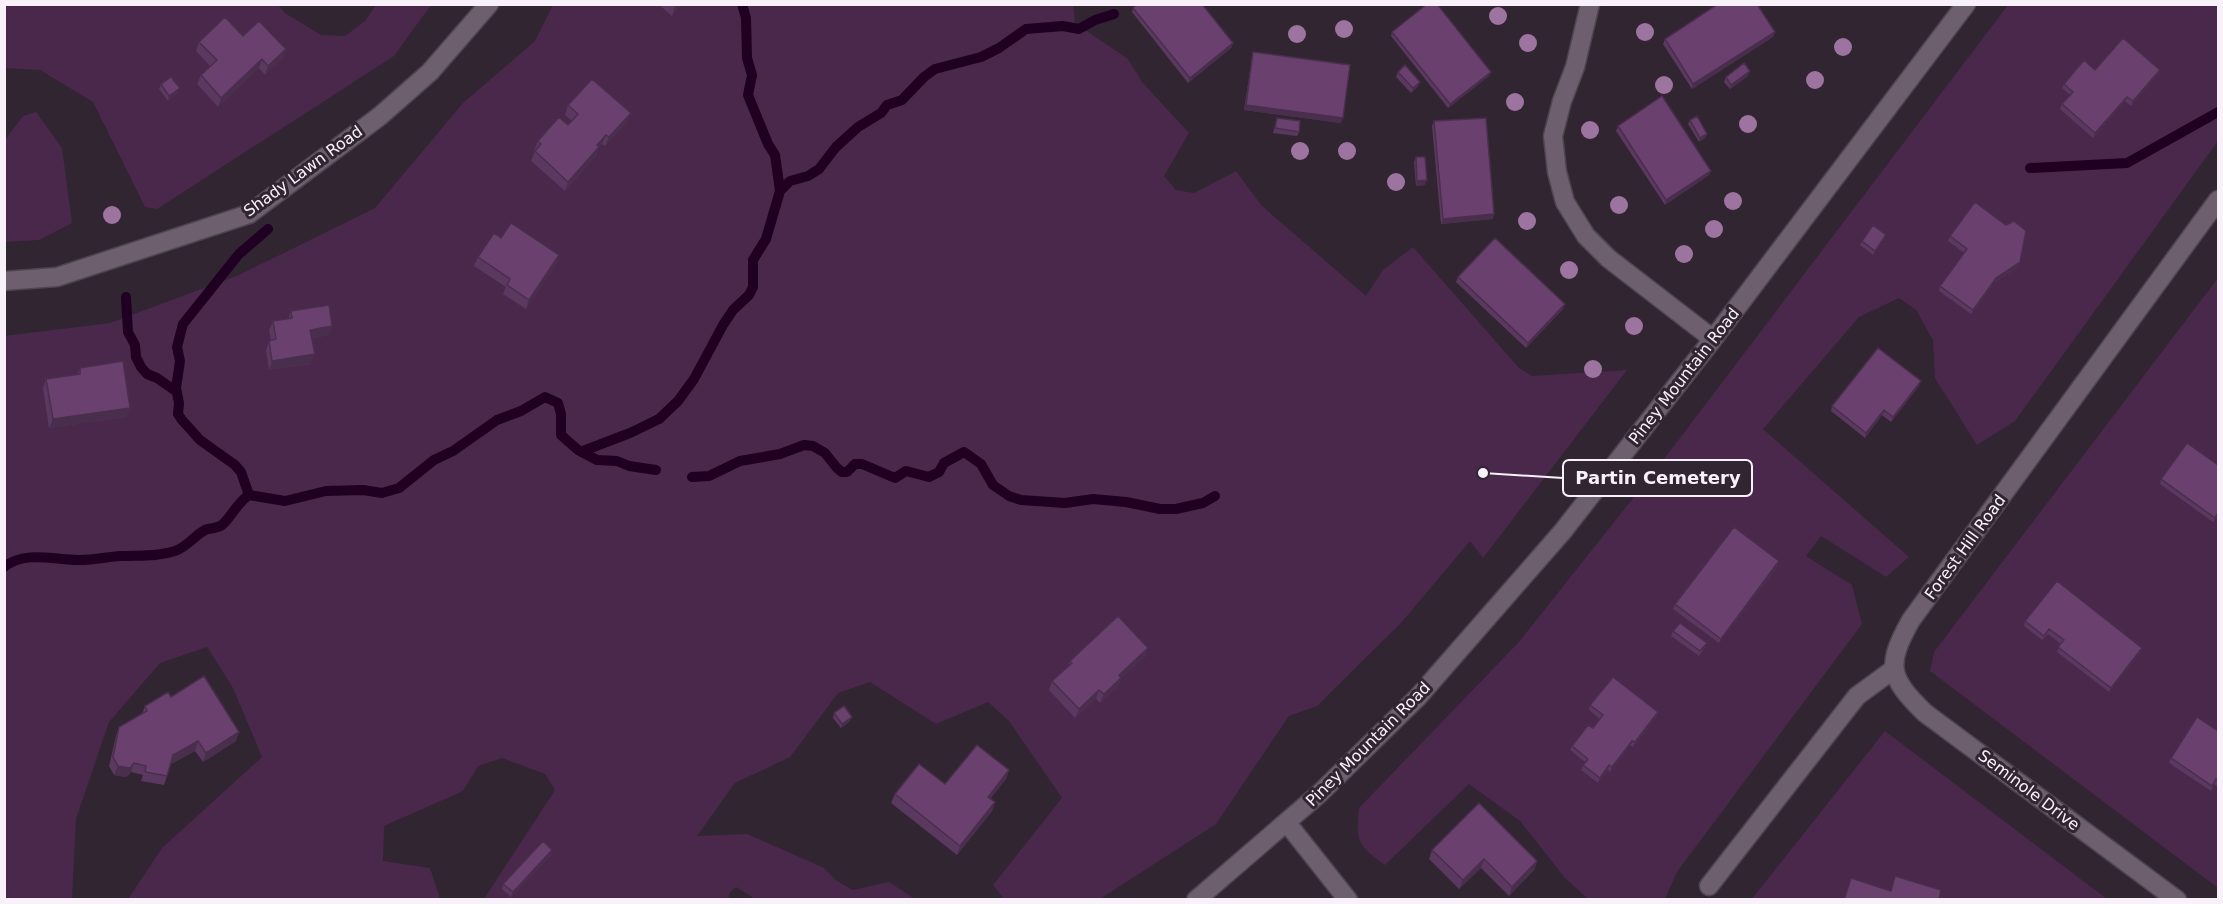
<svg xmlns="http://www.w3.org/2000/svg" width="2223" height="904" font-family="'DejaVu Sans',sans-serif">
	<rect width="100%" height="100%" fill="#302531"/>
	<path fill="#49284c" d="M1073,4L1075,23L1128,59L1142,82L1189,133L1164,176L1176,190L1194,193L1236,171L1262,206L1366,296L1383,270L1413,247L1519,368L1532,376L1627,370L1483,558L1470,541L1401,623L1317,706L1289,716L1216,824L1100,899H1004L993,885L1062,798L1009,721L988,702L936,724L870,682L838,693L790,757L735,783L697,836L747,834L824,868L837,881L853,890L889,882L915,899H755L736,887L730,892L728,900L484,899L555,790L545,774L502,758L478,766L463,791L384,826L383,861L430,868L440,899H128L162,848L262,757L233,688L207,647L160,663L109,722L76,819L72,899L5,900L4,336L110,323L239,275L375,208L463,103L535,41L553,5Z
		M5,5H278L285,13L321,35L345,36L365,21L376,5H431L394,56L157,209L145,207L93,102L40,70L5,68Z
		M2008,5H2218V141L2015,421L1977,445L1935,378L1933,340L1916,310L1899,298L1859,317L1763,429L1909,557L1886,577L1821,536L1806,556L1852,585L1862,624L1677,872L1665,899H1588L1565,878L1520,821L1469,784L1385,865C1359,846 1355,842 1359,808L1518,643L1661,463Z
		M36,112L62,148L72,223L39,240L5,242V140L23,116Z
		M2218,278V888L1930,671L1934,652Z
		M1885,731L2107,899L1751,900Z"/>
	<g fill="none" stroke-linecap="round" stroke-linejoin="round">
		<path stroke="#1f0023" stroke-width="10" d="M2030,168L2127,163L2218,112
			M780,191L790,181L808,176L819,169L836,147L858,127L881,113L887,105L902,100L924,77L935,69L981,57L999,48L1026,29L1063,26L1079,29L1095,20L1114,14
			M126,297L128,332L135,345L136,357L141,367L147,374L157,378L177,392
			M583,451L630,433L659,419L678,401L694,379L723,325L733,310L749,295L753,287V260L766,239L780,191L775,155L768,144L748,95L752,75L747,58L746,18L742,4
			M692,477L709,476L740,461L780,454L804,445L813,446L825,453L837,468L842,472H847L855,464H862L895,478L906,471L929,477L939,472L944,463L964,452L981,464L993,485L1009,496L1021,500L1065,503L1093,499L1126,502L1160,509H1176L1203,503L1215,496
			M249,495L241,472L235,465L200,440L182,420L178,414L179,403L176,388L180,361L177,347L183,324L239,254L268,229
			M4,567C26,550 53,560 79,560C93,560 107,557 120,556C138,555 157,557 175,551C187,547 194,536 205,530C210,528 216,529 222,525C232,516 237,503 249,495L285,501L326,491L363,490L382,493L399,488L434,460L453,451L497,420L521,411L545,397L558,403L561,414V435L578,450L597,460L617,461L629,466L656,470"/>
		<defs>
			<path id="minor" d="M1590,4L1575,67L1562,101L1553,136L1557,172L1565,202L1586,236L1608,258L1713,339
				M4,281L57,277L249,214L380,116L430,72L489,4
				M1287,823L1348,900
				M1709,886L1857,696L1894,669
				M1196,900L1319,794L1418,697L1563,531L1713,339L1966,4
				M2177,900L1925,713C1888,677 1886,665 1911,620L2218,200"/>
		</defs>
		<use href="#minor" stroke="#4e444f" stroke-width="21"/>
		<use href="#minor" stroke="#6d5f6d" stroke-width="18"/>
	</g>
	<g fill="#9d74a0">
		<circle cx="1498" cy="16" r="9"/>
		<circle cx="1344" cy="29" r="9"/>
		<circle cx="1645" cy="32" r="9"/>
		<circle cx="1297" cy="34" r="9"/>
		<circle cx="1528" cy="43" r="9"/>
		<circle cx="1843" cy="47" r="9"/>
		<circle cx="1815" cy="80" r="9"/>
		<circle cx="1664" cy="85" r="9"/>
		<circle cx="1515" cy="102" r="9"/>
		<circle cx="1748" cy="124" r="9"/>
		<circle cx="1590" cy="130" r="9"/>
		<circle cx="1300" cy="151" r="9"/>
		<circle cx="1347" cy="151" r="9"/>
		<circle cx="1396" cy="182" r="9"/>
		<circle cx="1733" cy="201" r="9"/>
		<circle cx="1619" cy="205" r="9"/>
		<circle cx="112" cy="215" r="9"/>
		<circle cx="1527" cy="221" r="9"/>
		<circle cx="1714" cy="229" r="9"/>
		<circle cx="1684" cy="254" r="9"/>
		<circle cx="1569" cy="270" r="9"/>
		<circle cx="1634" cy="326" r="9"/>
		<circle cx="1593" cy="369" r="9"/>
	</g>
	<path fill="#5b385f" d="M658,4H681L672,16Z
		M1133,8L1233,43L1231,48L1188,83L1132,12Z
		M1392,32L1491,72L1489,76L1448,108L1391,36Z
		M1775,32L1773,37L1692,89L1663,44L1665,39Z
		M243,36L286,49L283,58L265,75L259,68L218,107L197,84L201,75L210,66L196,51L199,42Z
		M1253,52L1341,123L1244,110L1252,57Z
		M2095,70L2158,74L2131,106L2125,101L2093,138L2060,109L2062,104L2070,95L2062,88L2064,84Z
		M1398,72L1420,82L1418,86L1411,93L1396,77Z
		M1748,76L1730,89L1724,82L1726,77Z
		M161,84L178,92L168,101L159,89Z
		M568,105L627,122L605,146L602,144L598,149L596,156L565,191L531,161L535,151L534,150L538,141L568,125L572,121L565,115Z
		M1277,118L1299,132L1297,136L1273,133Z
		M1690,120L1707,134L1705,138L1699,142L1688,124Z
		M1434,121L1493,219L1441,224L1432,126Z
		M1618,126L1711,171L1709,175L1665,205L1616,131Z
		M1416,157L1425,185L1416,186L1414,162Z
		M1950,236L2020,262L2018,267L1994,283L1971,314L1939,291L1940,286L1964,253L1948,241Z
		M501,238L559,255L556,264L526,309L503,294L506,287L474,266L478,257Z
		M1884,240L1873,255L1860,245L1862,241Z
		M1458,277L1565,304L1563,309L1526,348L1456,282Z
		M291,311L329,335L312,338L311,364L269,370L266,350L269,341L271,340L269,330L273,321L288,319Z
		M80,368L127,417L49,428L43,388L46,379L77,374Z
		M1919,386L1891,422L1882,415L1865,438L1831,411L1832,406Z
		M2218,465V515L2213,522L2160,484L2161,479Z
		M1778,566L1719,643L1673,609L1675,604Z
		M2025,621L2142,648L2140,653L2109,692L2057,652L2061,644L2048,634L2042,640L2024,626Z
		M1673,631L1707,643L1705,647L1699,656L1671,636Z
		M1148,648L1145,657L1121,678L1118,687L1100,703L1096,699L1075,718L1049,690L1052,681L1068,667L1070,661Z
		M171,697L236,741L203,762L195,751L171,764L164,785L141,781L143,775L131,772L126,777L114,775L109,766L116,736L119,727L142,714L145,706Z
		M1590,705L1658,712L1657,716L1633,747L1630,745L1610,772L1608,770L1598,783L1581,770L1585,762L1570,750L1572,746L1593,728L1600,719L1589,710Z
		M834,713L850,721L841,728L833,718Z
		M2218,731V787L2214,784L2211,791L2169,763L2171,758Z
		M1009,770L1006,779L990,799L995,802L992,811L957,855L891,803L895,794Z
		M1432,850L1537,861L1534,870L1509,896L1481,868L1459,889L1429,859Z
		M551,855L511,897L502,889L503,884Z"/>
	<path fill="#4a2e4d" d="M677,4H681L672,16L675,7Z
		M1775,32L1773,37L1692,89L1693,84Z
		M1233,43L1231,48L1188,83L1190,78Z
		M286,49L283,58L265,75L268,66Z
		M262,59L259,68L218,107L221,98Z
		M2160,70L2158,74L2131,106L2133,101Z
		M1750,71L1748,76L1730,89L1731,85Z
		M1491,72L1489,76L1448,108L1450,104Z
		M1420,82L1418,86L1411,93L1413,88Z
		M180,88L178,92L168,101L169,96Z
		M2127,97L2125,101L2093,138L2095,133Z
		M1246,105L1343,118L1341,123L1244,110Z
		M631,113L627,122L605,146L609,137Z
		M1707,134L1705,138L1699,142L1700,138Z
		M606,135L602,144L598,149L596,156L565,191L568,182Z
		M1711,171L1709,175L1665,205L1666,200Z
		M1427,180L1425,185L1416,186L1417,181Z
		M1494,214L1493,219L1441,224L1443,219Z
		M1886,235L1884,240L1873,255L1875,251Z
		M559,255L556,264L526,309L529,300Z
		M2020,262L2018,267L1994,283L1971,314L1973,310L1996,278Z
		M1565,304L1563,309L1526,348L1528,343Z
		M332,326L329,335L307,339L310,330Z
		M315,354L311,364L269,370L272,361Z
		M1921,381L1919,386L1891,422L1893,417Z
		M130,408L127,417L49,428L53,419Z
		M1884,410L1882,415L1865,438L1866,433Z
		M1779,561L1778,566L1719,643L1721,639Z
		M1148,648L1145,657L1121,678L1118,687L1100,703L1104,694L1119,675Z
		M2142,648L2140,653L2109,692L2111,688Z
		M1099,690L1096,699L1075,718L1079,709Z
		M1658,712L1657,716L1633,747L1635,742Z
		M852,717L850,721L841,728L842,724Z
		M239,732L236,741L203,762L206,753Z
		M198,741L195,751L170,764L173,755Z
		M1632,741L1630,745L1610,772L1612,767Z
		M134,763L131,772L126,777L114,775L118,766Z
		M1609,765L1608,770L1598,783L1600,778Z
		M1009,770L1006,779L984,806L988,797Z
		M995,802L992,811L957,855L960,846Z
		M552,850L551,855L511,897L513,892Z
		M1484,859L1481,868L1459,889L1463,880Z
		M1537,861L1534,870L1509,896L1512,887Z"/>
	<path fill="#6a416e" stroke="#4a2e4d" stroke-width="1.5" d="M1137,4H1202L1233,43L1190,78L1133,8Z
		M1427,4H1437L1491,72L1450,104L1392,32Z
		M1718,4H1757L1775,32L1693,84L1665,39Z
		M225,17L243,36L259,21L286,49L268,66L262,59L221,98L201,75L217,60L199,42Z
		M2123,38L2160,70L2133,101L2127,97L2095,133L2062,104L2073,92L2064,84L2084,60L2095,70Z
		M1253,52L1350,65L1343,118L1246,105Z
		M1744,63L1750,71L1731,85L1726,77Z
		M1405,65L1420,82L1413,88L1398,72Z
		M171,77L180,88L169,96L161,84Z
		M592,79L631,113L609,137L606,135L597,145L599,147L568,182L535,151L541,144L538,141L559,117L568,125L578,114L568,105Z
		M1662,96L1711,171L1666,200L1618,126Z
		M1697,116L1707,134L1700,138L1690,120Z
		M1277,118L1300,121L1299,132L1275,128Z
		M1486,118L1494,214L1443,219L1434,121Z
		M1416,157H1425L1427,180L1417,181Z
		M1975,202L2006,225L2014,221L2026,231L2020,262L1996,278L1973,310L1940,286L1967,249L1950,236Z
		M511,223L559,255L529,300L507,285L510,279L478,257L494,233L501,238Z
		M1873,225L1886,235L1875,251L1862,241Z
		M1495,238L1565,304L1528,343L1458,277Z
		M329,305L332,326L310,330L315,354L272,361L269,341L276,339L273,321L292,318L291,311Z
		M1878,348L1921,381L1893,417L1884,410L1866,433L1832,406Z
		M123,361L130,408L53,419L46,379L80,374V368Z
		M2187,443L2218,465V513L2215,518L2161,479Z
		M1734,527L1779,561L1721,639L1675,604Z
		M2057,581L2142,648L2111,688L2058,647L2064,640L2049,629L2044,636L2025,621Z
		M1118,616L1148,648L1119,675L1121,678L1104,694L1099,690L1079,709L1052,681L1072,663L1070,661Z
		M1680,623L1707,643L1700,651L1673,631Z
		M204,676L239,732L206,753L198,741L173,755L167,776L145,772L146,766L134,763L130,768L118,766L113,757L119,727L147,711L145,706L168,692L171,697Z
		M1613,677L1658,712L1635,742L1632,741L1612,767L1609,765L1600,778L1583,765L1588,759L1572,746L1588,725L1593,728L1603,715L1590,705Z
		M844,706L852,717L842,724L834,713Z
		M2197,717L2218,731V781L2216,779L2212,786L2171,758Z
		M977,745L1009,770L988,797L995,802L960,846L895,794L919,764L945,784Z
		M1479,803L1537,861L1512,887L1484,859L1463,880L1432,850Z
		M543,841L552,850L513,892L503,884Z
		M1895,876L1941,890L1939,900H1844L1851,878L1891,891Z"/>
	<g text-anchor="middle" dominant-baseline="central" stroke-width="6" stroke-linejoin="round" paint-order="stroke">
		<g font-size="16" fill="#f9f1f9" stroke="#302531">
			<text transform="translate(303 171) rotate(-36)">Shady Lawn Road</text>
			<text transform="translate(1684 376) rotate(-52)">Piney Mountain Road</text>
			<text transform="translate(1965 547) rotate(-54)">Forest Hill Road</text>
			<text transform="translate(1368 744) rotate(-45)">Piney Mountain Road</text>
			<text transform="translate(2029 790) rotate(37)">Seminole Drive</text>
		</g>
	</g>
	<path fill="none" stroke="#f9f1f9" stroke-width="2" d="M1483 473L1563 478"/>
	<circle fill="#f9f1f9" stroke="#302531" stroke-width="2" cx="1483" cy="473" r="6"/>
	<rect fill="#302531" stroke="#f9f1f9" stroke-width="2" x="1563" y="460" width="189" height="36" rx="6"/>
	<g font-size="18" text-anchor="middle" font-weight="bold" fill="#f9f1f9">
		<text x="1658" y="484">Partin Cemetery</text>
	</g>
	<rect width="2223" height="904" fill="none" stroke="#f9f1f9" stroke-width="12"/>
</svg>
